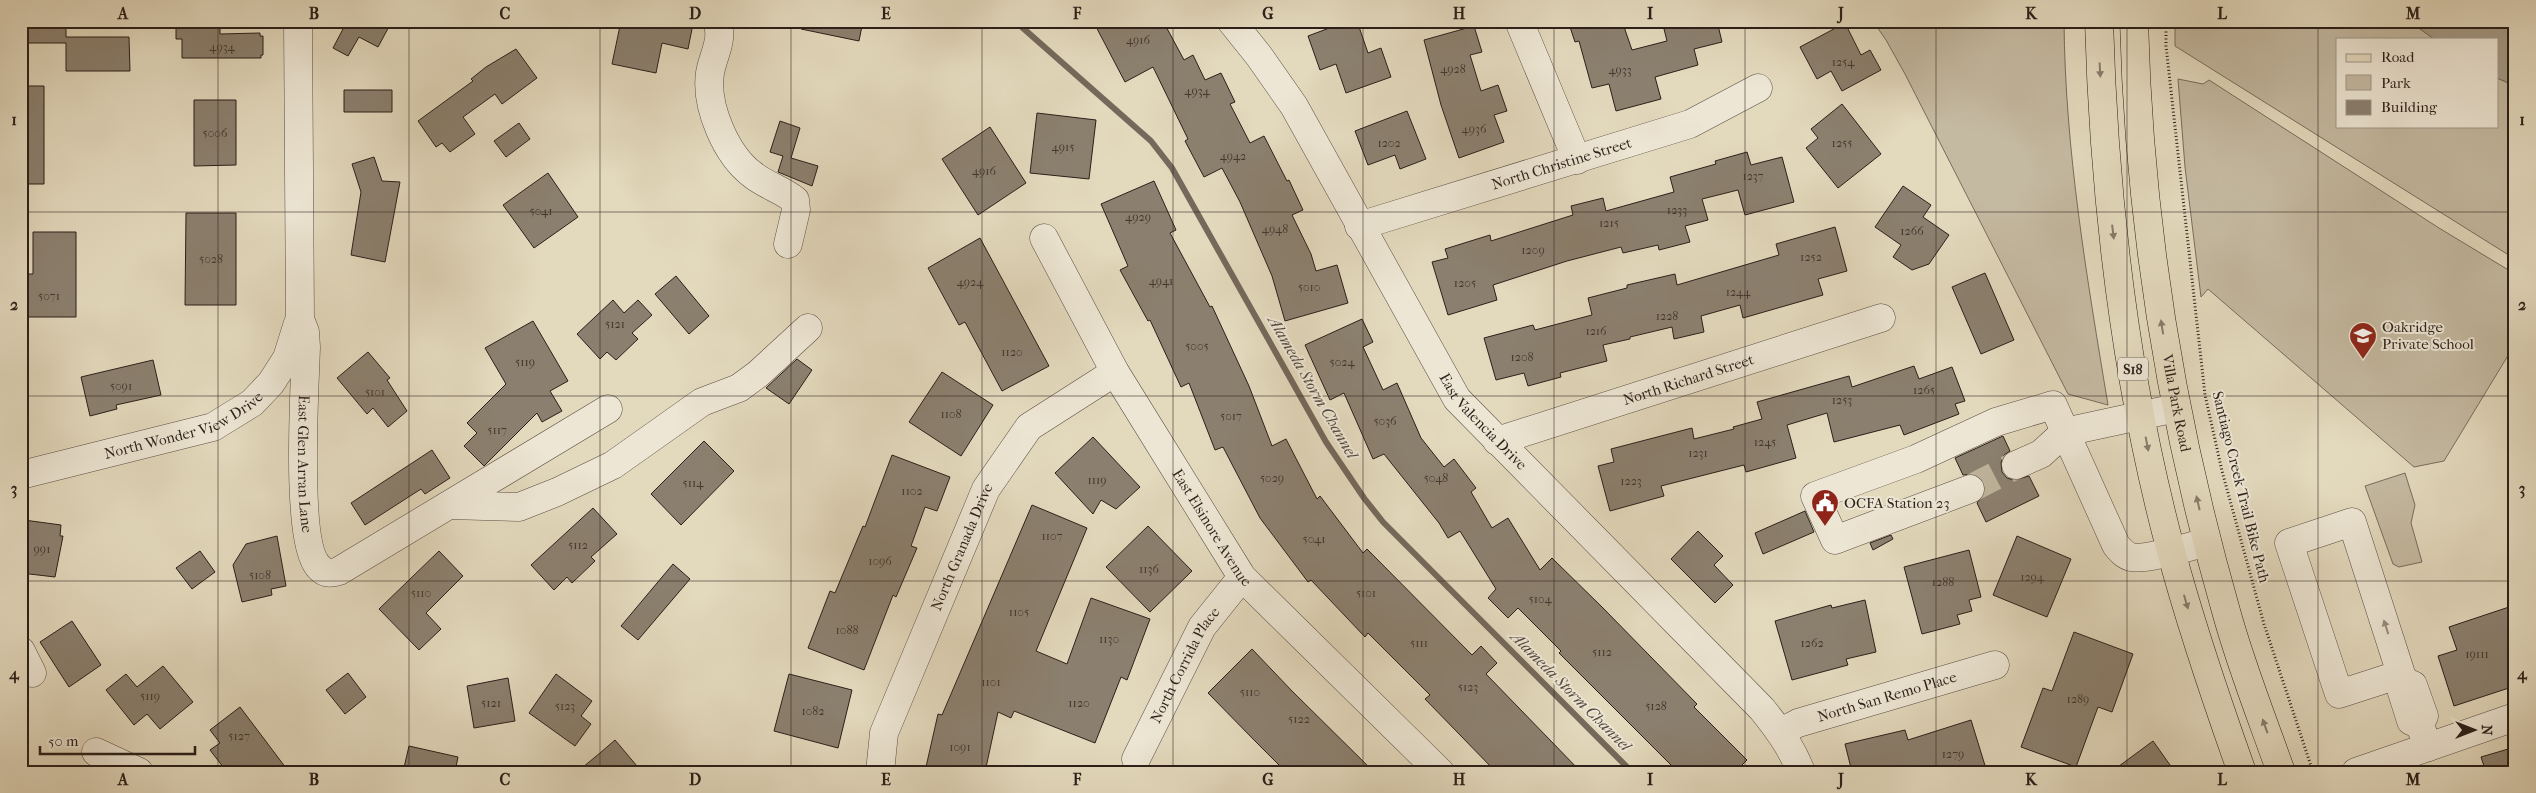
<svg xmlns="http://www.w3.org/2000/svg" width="2536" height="793" font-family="'IM FELL French Canon',serif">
	<rect width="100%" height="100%" fill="#e3d9bd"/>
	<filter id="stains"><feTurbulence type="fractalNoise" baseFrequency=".004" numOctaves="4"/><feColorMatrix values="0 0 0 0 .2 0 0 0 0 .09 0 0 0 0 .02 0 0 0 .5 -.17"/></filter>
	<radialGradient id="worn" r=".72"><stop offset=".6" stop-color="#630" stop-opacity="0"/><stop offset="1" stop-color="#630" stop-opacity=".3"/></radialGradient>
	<path fill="#c4b9a1" stroke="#786c5e" d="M1873,21H2064C2065,151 2087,278 2108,405L2068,394L1905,74L1886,40Z
		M2175,21H2409L2434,39H2337V126H2497V78L2515,86V259L2175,46Z
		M2178,79L2203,84L2209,80L2439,228L2515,274V344L2444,461L2414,467L2208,289L2201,297L2185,167Z
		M2405,473L2415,505L2411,523L2422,562L2399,567L2393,564L2365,486Z"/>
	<path fill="#a49a86" stroke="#74695b" d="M2409,21H2515V86L2497,78V39H2434Z"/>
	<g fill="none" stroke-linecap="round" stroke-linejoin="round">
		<path stroke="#74695b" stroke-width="6" d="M1015,21L1151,141L1172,168L1326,442L1364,498L1383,522L1632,772"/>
	</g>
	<path fill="#8b806f" stroke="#2b1f1a" d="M21,21H66V37H129L130,71H66V43H21Z
		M181,21H220V34L260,33V36H263V55H261V58H182V39H176V23Z
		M330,21H392L378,47L359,37L348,56L333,48L343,29Z
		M621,21H679L693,24L688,49L662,43L656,73L612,64Z
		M802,21H863L859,41L801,29Z
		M1093,21H1145L1148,27L1163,21L1184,60L1193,55L1205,80L1221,73L1235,102L1230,104L1250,143L1264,136L1287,181L1289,180L1303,210L1292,215L1311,254L1316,271L1337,265L1348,303L1285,321L1272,276L1240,202L1222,168L1204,177L1185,141L1188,139L1153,67L1125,82Z
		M1348,21H1357L1368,53L1381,48L1391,77L1346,93L1336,64L1320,70L1308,36Z
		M1568,21H1622L1632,50L1667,41L1664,29L1678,25L1677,21H1717L1722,42L1694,49L1698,65L1655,77L1661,99L1616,111L1609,84L1592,88L1579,41L1575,42Z
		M1845,23L1861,55L1870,50L1881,70L1842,91L1831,71L1817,79L1800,47Z
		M1474,26L1482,52L1470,55L1481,91L1498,85L1507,111L1494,115L1504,142L1459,158L1441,105L1424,40Z
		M516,49L537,78L502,104L495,94L463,117L475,134L450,152L442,143L436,147L418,121L473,81L471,79L486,67Z
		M21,86H44V184H21Z
		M344,90H392V112H344Z
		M194,100H236V165L194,166Z
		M1842,104L1881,154L1838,188L1806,148L1818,138L1811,129Z
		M1407,111L1426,159L1400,169L1395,155L1368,165L1355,131Z
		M1037,113L1096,120L1089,179L1030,173Z
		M780,121L800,128L791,158L818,166L812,186L778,172L783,156L770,152Z
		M519,123L530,139L506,157L494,141Z
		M990,127L1026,183L978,215L942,159Z
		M1747,152L1751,165L1782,157L1794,202L1745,215L1738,190L1702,199L1708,220L1685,226L1690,242L1659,250L1658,245L1623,253L1621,247L1567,261L1493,285L1497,300L1448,315L1432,262L1448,258L1445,249L1490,235L1491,241L1573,215L1571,206L1603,198L1606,211L1674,192L1670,177L1716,164L1715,161Z
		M374,157L382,181L400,182L385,262L351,255L361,192L352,164Z
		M548,173L578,217L534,248L503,205Z
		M1154,181L1176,230L1170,233L1210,307L1212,306L1249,386L1272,446L1286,439L1317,499L1320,496L1363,553L1367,549L1472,655L1481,646L1497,663L1486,674L1581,772H1496L1425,699L1430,695L1368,633L1365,637L1311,580L1308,582L1260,518L1223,447L1215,450L1189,383L1181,387L1150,320L1148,321L1120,270L1128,266L1101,204Z
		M1903,186L1931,205L1923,217L1949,235L1929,264L1912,270L1893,257L1901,245L1875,227Z
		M186,213H236V305H185Z
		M1835,227L1847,271L1818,279L1823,295L1743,318L1740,305L1701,316L1704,332L1674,339L1672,327L1630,337V339L1603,345L1607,361L1560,373L1561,377L1528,386L1524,373L1496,380L1484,338L1533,325L1535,330L1592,315L1588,298L1627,288V285L1675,274L1677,285L1779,255L1776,244Z
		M33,232H76V317H21V274H33Z
		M980,238L1049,366L1002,391L965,322L959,325L928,268Z
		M1985,273L2014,340L1981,354L1952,287Z
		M676,276L709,316L689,334L655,294Z
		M613,300L624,313L638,300L652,315L632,333L638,339L616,360L607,352L600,359L577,334Z
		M1362,319L1373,342L1363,347L1383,390L1397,383L1421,438L1444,467L1454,459L1476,488L1471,492L1492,528L1508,518L1540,570L1552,558L1603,608L1697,704L1694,707L1747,760L1735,772H1678L1559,653L1561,651L1518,608L1508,618L1488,598L1496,589L1460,531L1448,538L1439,523L1384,454L1373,459L1344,393L1330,400L1305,345Z
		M533,321L568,381L550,391L562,411L542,422L537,413L484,466L464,446L477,433L467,423L506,384L485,348Z
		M368,352L390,378L387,380L407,411L388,427L373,408L367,414L337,378Z
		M797,359L812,370L789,404L766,388Z
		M153,360L161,395L116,405L117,409L90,416L81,377Z
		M1914,366L1919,379L1952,367L1965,401L1955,404L1959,414L1904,435L1900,425L1834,442L1827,413L1787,425L1796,458L1746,472L1744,465L1661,486L1664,496L1610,511L1598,466L1614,462L1611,449L1692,428L1694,439L1734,429L1733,427L1762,419L1757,402L1849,376L1852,387Z
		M942,372L993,405L961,456L909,422Z
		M2003,436L2010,451L2004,455L2001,463L2002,472L2007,478L2014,480L2029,476L2039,496L1986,522L1977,503L1985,492L1984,483L1980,477L1973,474L1963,475L1955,458Z
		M1093,437L1140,487L1116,509L1101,500L1093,514L1055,473Z
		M704,441L734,471L681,525L651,494Z
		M432,450L450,478L425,494L421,489L365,525L351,503Z
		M892,455L950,477L937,511L925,507L911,546L917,548L896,597L893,595L864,670L808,648L830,591L835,593L863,526L865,527Z
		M1032,505L1087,528L1036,651L1067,664L1091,598L1150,619L1127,680L1121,677L1095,743L1014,711L1011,718L998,712L985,772H948L926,767L938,714L942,715Z
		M593,508L617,534L591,557L595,561L572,583L567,577L554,590L531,565Z
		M1805,511L1814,532L1763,554L1755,533Z
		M24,520L61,525L60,536H63L55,577L21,573Z
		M1148,526L1192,571L1150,612L1106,567Z
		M1698,531L1723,556L1714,565L1733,585L1715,603L1671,559Z
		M1891,535L1893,539L1873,550L1870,543Z
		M277,536L286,586L271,589L272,595L242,602L233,565L246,544Z
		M2017,536L2071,559L2047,617L1993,595Z
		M1969,550L1981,597L1969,600L1972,611L1957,615L1960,624L1922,634L1904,567Z
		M200,551L215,572L192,589L176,568Z
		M439,551L463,576L426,613L441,629L419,650L379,609Z
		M673,564L690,579L638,640L621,626Z
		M1865,600L1876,652L1846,659L1848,665L1792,680L1775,621L1831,605L1832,608Z
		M2515,605V649L2508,651L2515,672V686L2454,706L2438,656L2457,650L2449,627Z
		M72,621L101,665L69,687L40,642Z
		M2074,632L2133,654L2112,712L2098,707L2076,767L2021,747L2043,688L2052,691Z
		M1252,649L1292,691L1374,772H1286L1256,742L1208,693Z
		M163,666L193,702L160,729L147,714L134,725L106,690L126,674L137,687Z
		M348,673L366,697L345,714L326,690Z
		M556,674L592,701L581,716L591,724L575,746L529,713Z
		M789,674L852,690L838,748L774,731Z
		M508,678L515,721L474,728L467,686Z
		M240,707L289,772H227L210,750L220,743L210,730Z
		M1971,720L1987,772H1852L1845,744L1905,730L1908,740Z
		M615,740L642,772H577L600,753Z
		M2153,741L2175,772H2111Z
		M409,746L458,757L455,772H403Z
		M2515,747V772H2486L2481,757Z"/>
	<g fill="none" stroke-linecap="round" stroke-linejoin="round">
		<path stroke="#beb49c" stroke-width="28" stroke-dasharray="28 14" stroke-linecap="butt" d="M1970,489L2016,465"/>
		<defs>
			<g id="minor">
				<path id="s1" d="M298,21L300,319L305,332L306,347C305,384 294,549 321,569C326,574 333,573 339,571L608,409"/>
				<path d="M717,21C724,40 713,55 710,73C705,106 726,155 753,175C766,185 782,190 795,200L796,210L788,244"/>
				<path id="s2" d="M1231,21L1259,56L1294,106L1457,399L1762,709C1778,729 1792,748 1801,772"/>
				<path d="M1519,21L1577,160"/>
				<path id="s3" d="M1359,226L1690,124L1758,88"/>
				<path id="s4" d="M1044,238L1115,372L1242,577L1440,772"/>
				<path id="s5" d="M1497,441L1881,318"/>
				<path d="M2016,465L2041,454L2065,432L2176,408"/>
				<path id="s6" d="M21,475L213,427L252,403L271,383L287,358L298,323"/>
				<path d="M1970,489L1835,540L1815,496L1916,459L1996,422L2053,405L2116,545C2120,550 2124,555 2131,557C2145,561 2191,546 2207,542"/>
				<path d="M449,505L519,507L557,492L613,465L702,402L739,388L758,374L808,328"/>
				<path d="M21,651L32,673"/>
				<path d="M2401,674L2339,694L2289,543L2352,522L2401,674L2404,681"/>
				<path d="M2420,725L2411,721L2401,689L2404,681L2413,685L2424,716L2420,725L2428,747"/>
				<path id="s7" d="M1781,732L1798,723L1995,665"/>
				<path d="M96,752L139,772"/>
				<path id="s8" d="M1136,759L1202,627L1242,577"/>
				<path id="s9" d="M880,772L884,733L986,489L1029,427L1115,372"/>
				<path d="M2356,772L2515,717"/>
			</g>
			<g id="major">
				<path d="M2099,21C2104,199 2125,379 2171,551C2191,626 2216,699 2242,772"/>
				<path id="s10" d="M2134,21C2139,221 2171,419 2226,611C2241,666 2262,718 2281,772"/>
			</g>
		</defs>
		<use href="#minor" stroke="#594e43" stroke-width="29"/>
		<use href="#major" stroke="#2b1f1a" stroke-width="29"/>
		<path stroke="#2b1f1a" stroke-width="3" stroke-dasharray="1 2.5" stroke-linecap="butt" d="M2166,21V46L2205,395L2222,471L2264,624L2313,772"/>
		<use href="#minor" stroke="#ede6d4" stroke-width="28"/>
		<use href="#major" stroke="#e3d9bd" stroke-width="28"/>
	</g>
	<defs><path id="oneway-solid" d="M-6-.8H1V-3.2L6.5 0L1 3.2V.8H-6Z" transform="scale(1.25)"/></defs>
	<g fill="#877c6c">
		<use href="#oneway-solid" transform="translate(2100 70) rotate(87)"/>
		<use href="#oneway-solid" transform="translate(2113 232) rotate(83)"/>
		<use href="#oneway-solid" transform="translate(2162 327) rotate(-99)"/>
		<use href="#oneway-solid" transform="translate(2147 444) rotate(79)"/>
		<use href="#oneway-solid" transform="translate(2198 503) rotate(-103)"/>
		<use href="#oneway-solid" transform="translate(2186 602) rotate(74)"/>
		<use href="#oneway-solid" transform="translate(2265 726) rotate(-110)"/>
	</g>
	<use fill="#968c80" href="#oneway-solid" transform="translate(2386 627) rotate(-108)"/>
	<path fill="none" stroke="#2b1f1a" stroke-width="1" stroke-opacity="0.55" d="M218,21V772M409,21V772M600,21V772M791,21V772M982,21V772M1173,21V772M1363,21V772M1554,21V772M1745,21V772M1936,21V772M2127,21V772M2318,21V772M21,212H2515M21,396H2515M21,581H2515"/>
	<defs>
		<symbol id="school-pin" viewBox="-11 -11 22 30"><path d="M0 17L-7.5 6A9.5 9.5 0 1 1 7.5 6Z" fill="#8f2418" stroke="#ede6d4"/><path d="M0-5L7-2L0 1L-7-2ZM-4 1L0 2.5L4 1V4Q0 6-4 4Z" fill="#fff"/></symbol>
		<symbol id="civic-pin" viewBox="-11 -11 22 30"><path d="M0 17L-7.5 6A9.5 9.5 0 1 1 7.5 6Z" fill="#8f2418" stroke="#ede6d4"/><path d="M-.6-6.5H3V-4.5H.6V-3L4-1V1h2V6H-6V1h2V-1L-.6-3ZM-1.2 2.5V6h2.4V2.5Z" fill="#fff"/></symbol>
	</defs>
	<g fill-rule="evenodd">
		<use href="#school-pin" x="2347" y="320" width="32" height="43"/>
		<use href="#civic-pin" x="1809" y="487" width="32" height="43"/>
	</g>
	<g text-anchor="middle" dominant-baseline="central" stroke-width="4" stroke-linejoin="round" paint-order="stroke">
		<g font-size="12" fill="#43372f">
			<text x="1138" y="40">4916</text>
			<text x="222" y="47">4934</text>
			<text x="1843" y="62">1254</text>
			<text x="1453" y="69">4928</text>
			<text x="1620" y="70">4933</text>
			<text x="1197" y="91">4934</text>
			<text x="1474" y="129">4936</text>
			<text x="215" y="133">5006</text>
			<text x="1389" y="143">1202</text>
			<text x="1842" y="143">1255</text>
			<text x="1063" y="147">4915</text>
			<text x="1233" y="156">4942</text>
			<text x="984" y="171">4916</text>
			<text x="1753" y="176">1237</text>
			<text x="1677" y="210">1233</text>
			<text x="541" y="211">5041</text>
			<text x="1138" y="217">4929</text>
			<text x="1609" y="223">1215</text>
			<text x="1275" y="229">4948</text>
			<text x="1912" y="231">1266</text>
			<text x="1533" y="250">1209</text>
			<text x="1811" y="257">1252</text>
			<text x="211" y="259">5028</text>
			<text x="1161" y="281">4941</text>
			<text x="970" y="282">4924</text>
			<text x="1465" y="283">1205</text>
			<text x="1309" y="287">5010</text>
			<text x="1738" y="292">1244</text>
			<text x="49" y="296">5071</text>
			<text x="1667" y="316">1228</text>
			<text x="615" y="324">5121</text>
			<text x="1596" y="331">1216</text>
			<text x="1197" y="346">5005</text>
			<text x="1012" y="352">1120</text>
			<text x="1522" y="357">1208</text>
			<text x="525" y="362">5119</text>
			<text x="1342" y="362">5024</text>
			<text x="121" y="386">5091</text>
			<text x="1924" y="390">1265</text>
			<text x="375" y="392">5101</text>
			<text x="1842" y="400">1253</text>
			<text x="951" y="414">1108</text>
			<text x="1231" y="416">5017</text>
			<text x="1385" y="421">5036</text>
			<text x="497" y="430">5117</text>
			<text x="1765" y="442">1245</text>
			<text x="1698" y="453">1231</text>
			<text x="1272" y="478">5029</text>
			<text x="1436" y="478">5048</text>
			<text x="1097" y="480">1119</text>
			<text x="1631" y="481">1223</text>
			<text x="693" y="483">5114</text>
			<text x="912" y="491">1102</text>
			<text x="1052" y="536">1107</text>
			<text x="1314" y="539">5041</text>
			<text x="578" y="545">5112</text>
			<text x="42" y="549">991</text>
			<text x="880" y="561">1096</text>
			<text x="1149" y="569">1136</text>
			<text x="260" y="575">5108</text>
			<text x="2032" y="577">1294</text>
			<text x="1943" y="582">1288</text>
			<text x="421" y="593">5110</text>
			<text x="1366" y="593">5101</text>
			<text x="1540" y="599">5104</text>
			<text x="1019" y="612">1105</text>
			<text x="847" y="630">1088</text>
			<text x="1109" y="639">1130</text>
			<text x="1419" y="643">5111</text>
			<text x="1812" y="643">1262</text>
			<text x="1602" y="652">5112</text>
			<text x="2477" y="654">19111</text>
			<text x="991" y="682">1101</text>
			<text x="1468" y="687">5123</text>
			<text x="1250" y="692">5110</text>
			<text x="150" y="696">5119</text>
			<text x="2078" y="699">1289</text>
			<text x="491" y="703">5121</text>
			<text x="1079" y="703">1120</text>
			<text x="565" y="706">5123</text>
			<text x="1656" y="706">5128</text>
			<text x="813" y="711">1082</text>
			<text x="1299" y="719">5122</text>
			<text x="239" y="736">5127</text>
			<text x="960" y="747">1091</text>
			<text x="1953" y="754">1279</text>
		</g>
		<rect fill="#ede6d4" stroke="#655b52" stroke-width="1" x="2118" y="357.5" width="30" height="23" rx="4"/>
		<g font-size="14" font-weight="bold" fill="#2b1f1a">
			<text x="2133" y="369">S18</text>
		</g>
		<g font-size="15" fill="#2b1f1a" stroke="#ede6d4">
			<text stroke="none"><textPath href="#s3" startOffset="212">North Christine Street</textPath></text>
			<text stroke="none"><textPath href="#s5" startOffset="201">North Richard Street</textPath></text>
			<text stroke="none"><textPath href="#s10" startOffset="385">Villa Park Road</textPath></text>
			<text stroke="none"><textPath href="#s2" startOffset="475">East Valencia Drive</textPath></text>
			<text stroke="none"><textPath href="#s6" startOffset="171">North Wonder View Drive</textPath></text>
			<text stroke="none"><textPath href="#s1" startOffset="444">East Glen Arran Lane</textPath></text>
			<text transform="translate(2241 487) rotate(76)">Santiago Creek Trail Bike Path</text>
			<text stroke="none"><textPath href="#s4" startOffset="335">East Elsinore Avenue</textPath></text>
			<text stroke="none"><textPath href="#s9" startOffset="241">North Granada Drive</textPath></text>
			<text stroke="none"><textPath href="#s8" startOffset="106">North Corrida Place</textPath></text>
			<text stroke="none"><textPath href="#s7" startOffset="112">North San Remo Place</textPath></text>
		</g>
		<g font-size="15" fill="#2b1f1a" stroke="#ede6d4" text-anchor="start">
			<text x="2382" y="327">Oakridge<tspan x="2382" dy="17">Private School</tspan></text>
			<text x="1844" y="503">OCFA Station 23</text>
		</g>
		<g font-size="16" font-style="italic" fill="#554a40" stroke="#ede6d4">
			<text transform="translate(1313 387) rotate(60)">Alameda Storm Channel</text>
			<text transform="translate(1571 691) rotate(45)">Alameda Storm Channel</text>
		</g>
	</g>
	<rect width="2536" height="793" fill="none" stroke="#e3d9bd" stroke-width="55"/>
	<rect x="2336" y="38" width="162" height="90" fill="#ede6d4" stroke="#9f968a"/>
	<rect x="2346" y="54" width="25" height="8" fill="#e3d9bd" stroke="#9f968a"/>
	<text x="2381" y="62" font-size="15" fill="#2b1f1a">Road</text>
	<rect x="2346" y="75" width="25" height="15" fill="#c4b9a1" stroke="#9f968a"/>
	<text x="2381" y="88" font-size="15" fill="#2b1f1a">Park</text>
	<rect x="2346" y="100" width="25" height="15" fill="#8b806f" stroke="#9f968a"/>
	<text x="2381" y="112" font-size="15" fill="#2b1f1a">Building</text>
	<g transform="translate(2474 730) rotate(90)" stroke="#ede6d4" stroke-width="4" paint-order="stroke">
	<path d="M0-4L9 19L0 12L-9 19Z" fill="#2b1f1a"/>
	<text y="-8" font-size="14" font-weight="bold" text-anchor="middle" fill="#2b1f1a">N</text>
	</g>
	<path d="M40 746v8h155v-8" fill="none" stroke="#2b1f1a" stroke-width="2.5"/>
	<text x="48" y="746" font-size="15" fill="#2b1f1a" stroke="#ede6d4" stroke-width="4" paint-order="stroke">50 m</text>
	<rect x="28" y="28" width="2480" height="738" fill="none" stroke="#2b1f1a" stroke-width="2"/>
	<g font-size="16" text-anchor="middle" font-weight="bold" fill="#2b1f1a">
		<text x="123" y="19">A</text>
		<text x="314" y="19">B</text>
		<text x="505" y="19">C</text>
		<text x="695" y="19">D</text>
		<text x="886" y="19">E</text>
		<text x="1077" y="19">F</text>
		<text x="1268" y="19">G</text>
		<text x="1459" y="19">H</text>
		<text x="1650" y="19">I</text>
		<text x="1841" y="19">J</text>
		<text x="2031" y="19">K</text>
		<text x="2222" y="19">L</text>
		<text x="2413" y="19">M</text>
		<text x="14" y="125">1</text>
		<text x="2522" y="125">1</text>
		<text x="14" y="310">2</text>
		<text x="2522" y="310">2</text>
		<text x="14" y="494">3</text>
		<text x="2522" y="494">3</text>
		<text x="14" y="679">4</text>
		<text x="2522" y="679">4</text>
		<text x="123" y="785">A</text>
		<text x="314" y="785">B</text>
		<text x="505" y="785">C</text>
		<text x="695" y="785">D</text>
		<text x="886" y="785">E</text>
		<text x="1077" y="785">F</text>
		<text x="1268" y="785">G</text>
		<text x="1459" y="785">H</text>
		<text x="1650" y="785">I</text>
		<text x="1841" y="785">J</text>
		<text x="2031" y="785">K</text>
		<text x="2222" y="785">L</text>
		<text x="2413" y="785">M</text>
	</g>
	<rect width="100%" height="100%" filter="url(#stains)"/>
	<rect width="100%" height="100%" fill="url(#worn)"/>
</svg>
